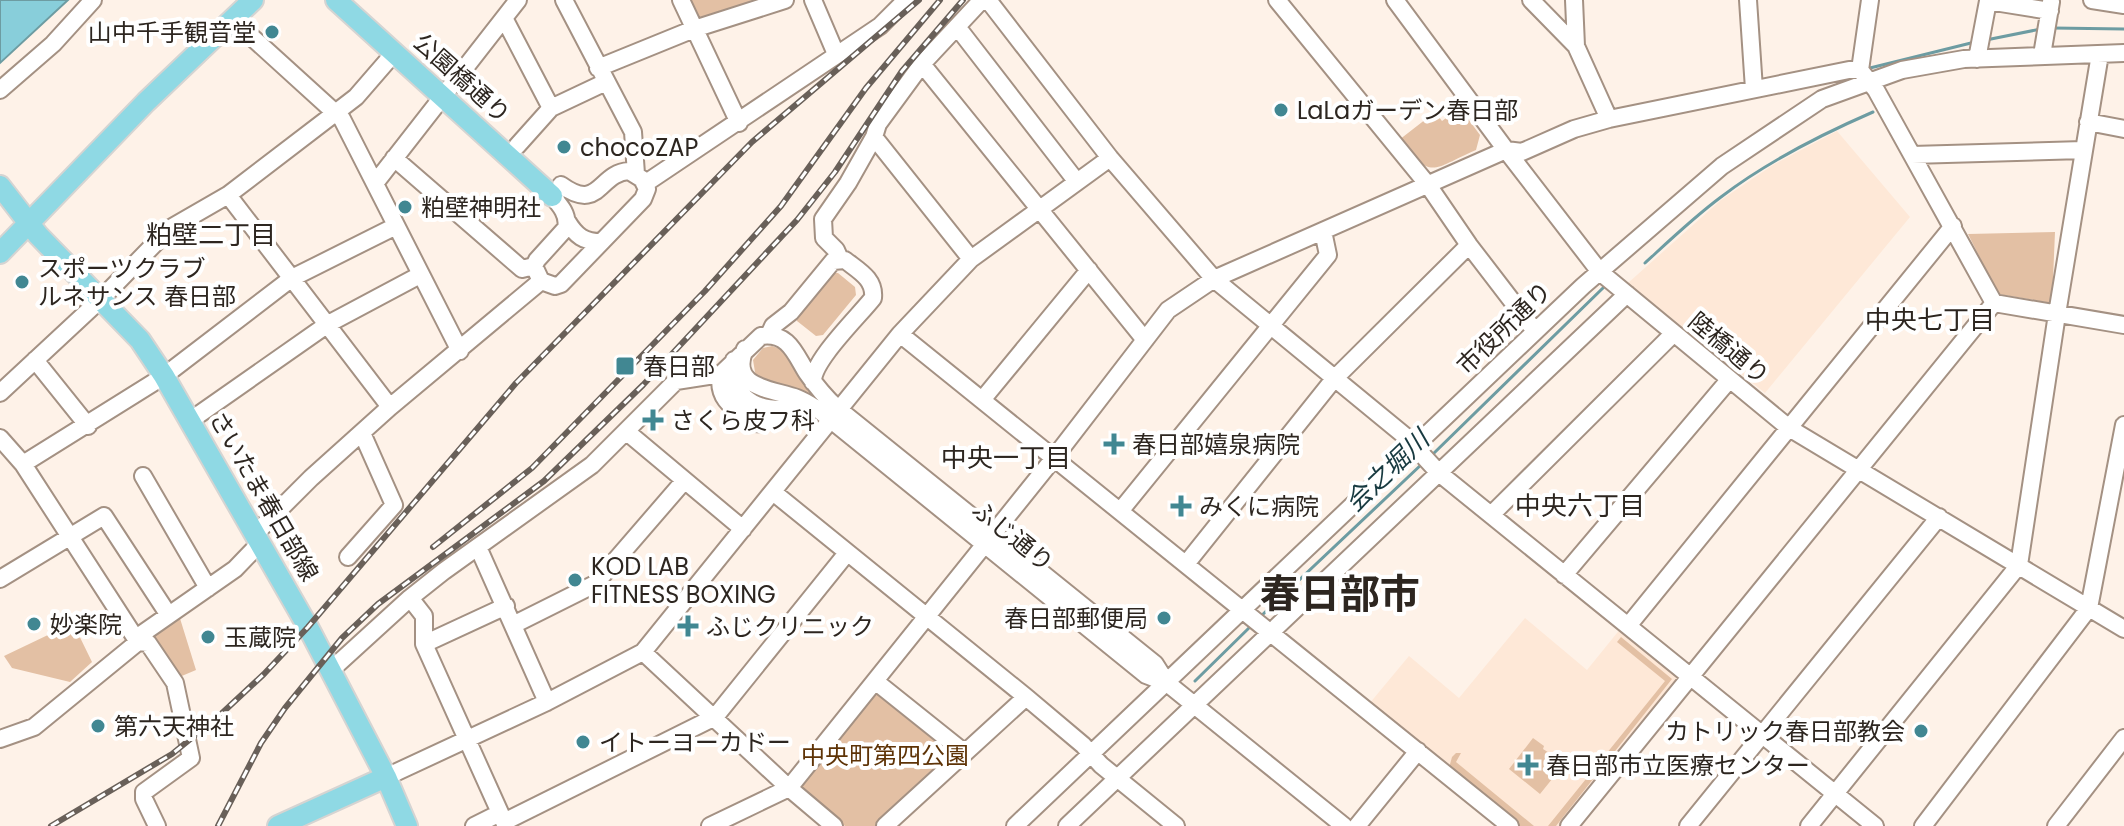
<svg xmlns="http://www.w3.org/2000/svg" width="2124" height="826" font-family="Poppins,'Noto Sans JP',sans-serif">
	<rect width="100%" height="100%" fill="#fef2e8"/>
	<path fill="#fee8d7" d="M1837,131L1910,217L1765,393L1628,283L1721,200L1773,165Z
		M1525,618L1587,670L1621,628L1683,680L1563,826H1517L1369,704L1409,656L1459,698Z"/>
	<path fill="#e3c0a4" d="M684,0H763L695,27Z
		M1460,108L1480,135L1476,150C1432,169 1432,181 1399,140L1435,112L1442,121Z
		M2055,232L2052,303L1998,294L1968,234Z
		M832,273H838L855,287L856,295L823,335L816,336L797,321V315Z
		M772,346L786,351L797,375L819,401L756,378L753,360L763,348Z
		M178,612L196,670L177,678L150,634Z
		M73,623L92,662L70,682L12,668L4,656Z
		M1621,637L1672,679L1556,826H1548L1665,681L1617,642Z
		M878,687L961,753L879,826H845L795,786Z
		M1533,738L1544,746L1543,749L1565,763L1540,794L1509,769Z
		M1456,753H1461L1456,762L1534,826H1520L1449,768L1452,757Z"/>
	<path fill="#88ceda" stroke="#6d9ca2" stroke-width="2" d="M0,0H68L0,63Z"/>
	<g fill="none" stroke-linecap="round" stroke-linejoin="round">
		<path stroke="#6d9ca2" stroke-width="3" d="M2053,28L2124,29
			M1986,40L2041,29
			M1870,68L1975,42
			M1645,263C1670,240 1694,217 1721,197C1768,161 1820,135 1873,112
			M1432,455L1604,287
			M1260,617L1423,463
			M1195,681L1252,625"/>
		<defs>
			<path id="minor" d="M564,0L633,132L636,174
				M681,0L739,123
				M813,0L836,54
				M988,0L1110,158L1214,279L1405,436L1439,473L1875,826
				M1277,0L1428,185L1469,245L1535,331
				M1395,0L1506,150L1600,272L1789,428L2124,629
				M1531,0L1576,46L1609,119
				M1574,0L1576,46
				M1748,0L1754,89
				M1870,0L1860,70L1876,90L1994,303
				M2092,0L2124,5
				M504,18L551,108
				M233,20L342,119L460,351
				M958,28L1077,182
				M2042,55L2051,2
				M1977,59L1988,1L2050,11
				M922,64L1145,340
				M598,68L694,29L785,0
				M0,90L53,44L93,0
				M2088,122L2124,129
				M874,137L971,259
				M517,146L551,108L606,82
				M1912,155L2083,150
				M394,158L522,269L534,266
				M376,182L518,0
				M646,183L880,26L906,0
				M228,195L390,407
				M552,196C560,205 569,215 566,228L537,260L534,266L541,281L555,286L561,284L643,199L647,189L642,179L629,171C598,173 600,213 561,185
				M567,221C576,236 584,242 601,242
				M840,259L836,250L824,238L823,219L848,183L874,137L878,124L922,64L979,3L988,0
				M1994,303L2124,325
				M900,334L1510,826
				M769,335L773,326L791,312L833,261L845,260C859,271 875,279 873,298C859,316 812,361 813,382
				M745,349C728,389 774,389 797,398C805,401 812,406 820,411L1146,675L1167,683
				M35,360L88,426
				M734,360C729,392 750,409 780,409
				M0,393L101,299L169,229L228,195L330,117L356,97L395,52
				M799,399C783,404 771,426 754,423C735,409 716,400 721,374L761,336C789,332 795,354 807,373C816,386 825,397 837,408L1155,664L1167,683L1344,826
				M982,400L1089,270
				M191,420L328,324L420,275
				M627,432L743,529
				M0,438L23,464L138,642L148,643L175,683L191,758L144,792V799L157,826
				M23,464L164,376L292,278L396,226
				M143,476L208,588
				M773,492L1026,697L1083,745L1101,765L1176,826
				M1121,510L1328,255L1323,231
				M1491,515L1674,333
				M255,534L311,478L390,407L541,281
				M478,547L547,702
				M348,557L394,505L362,433
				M1186,564L1334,379L1469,245
				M1564,575L1729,380
				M0,579L104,516L168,614
				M410,598L424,616V644L506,826
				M515,624L595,584L684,481
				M1628,626L1953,226
				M136,638L235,569L260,543
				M424,644L506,606
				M643,652L789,788L834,826
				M331,670L410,598L444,571L592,465L676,381L721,374
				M875,681L965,753
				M0,739L34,727L138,642
				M386,777L547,702L643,652L900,334L971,259L1110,158
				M504,822L715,717L847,553
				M474,826L500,813
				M710,826L789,788L1054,458L1168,310L1214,279L1506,150L1522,152L1574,129L1609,119L1849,70H1860
				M885,826L1026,697
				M1015,826L1583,286L1722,166L1822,99L1902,70L1964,59L2124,53
				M1067,826L1627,294
				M1357,826L1418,751
				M1569,826L1994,303
				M1688,826L1939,517
				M1809,826L2019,565L2057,314L2100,54
				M1923,826L2089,608L2124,425
				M2056,826L2124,738"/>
			<path id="major" d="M336,0L552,196
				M0,186L38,235L140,340L164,376L308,627L386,777L407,826
				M0,253L146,102L253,0
				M278,826L386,777"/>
		</defs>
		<use href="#minor" stroke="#a49183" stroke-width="20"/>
		<use href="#major" stroke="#d5d4d2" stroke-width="24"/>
		<use href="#minor" stroke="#fff" stroke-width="16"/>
		<use href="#major" stroke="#8fd9e4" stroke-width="20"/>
		<defs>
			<path id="rail" d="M433,547L532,468L705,291L781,206L866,88L940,0
				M51,826L172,754L220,715L264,674L308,627L516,383L752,142L919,0
				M218,826L261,743L285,708L342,638L378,604L544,481L643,385L797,220L835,172L902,71L963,0"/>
		</defs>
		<use href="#rail" stroke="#696059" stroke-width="6"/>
		<use href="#rail" stroke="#fff" stroke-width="3" stroke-dasharray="9" stroke-linecap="butt"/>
	</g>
	<g fill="#418792" stroke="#fff" stroke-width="3">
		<circle cx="272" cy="32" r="8"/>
		<circle cx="1281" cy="110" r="8"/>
		<circle cx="564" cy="147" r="8"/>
		<circle cx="405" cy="207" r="8"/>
		<circle cx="22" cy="282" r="8"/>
		<rect x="615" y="356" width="20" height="20" rx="4"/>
		<path d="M649 408h8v8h8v8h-8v8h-8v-8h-8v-8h8z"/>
		<path d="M1110 432h8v8h8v8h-8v8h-8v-8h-8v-8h8z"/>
		<path d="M1177 494h8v8h8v8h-8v8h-8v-8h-8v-8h8z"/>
		<circle cx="575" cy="580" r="8"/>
		<circle cx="1164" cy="618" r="8"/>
		<circle cx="34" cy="624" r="8"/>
		<path d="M684 614h8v8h8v8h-8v8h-8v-8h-8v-8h8z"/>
		<circle cx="208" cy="637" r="8"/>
		<circle cx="98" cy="726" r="8"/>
		<circle cx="1921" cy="731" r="8"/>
		<circle cx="583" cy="742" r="8"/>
		<path d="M1524 753h8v8h8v8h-8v8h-8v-8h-8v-8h8z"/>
	</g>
	<g text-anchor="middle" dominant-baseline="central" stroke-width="8" stroke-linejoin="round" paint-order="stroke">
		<g font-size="24" fill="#2d2620" stroke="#fff" text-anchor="start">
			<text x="256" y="32" text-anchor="end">山中千手観音堂</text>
			<text x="1297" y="110">LaLaガーデン春日部</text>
			<text x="580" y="147">chocoZAP</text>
			<text x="421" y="207">粕壁神明社</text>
			<text x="38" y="268">スポーツクラブ<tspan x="38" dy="28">ルネサンス 春日部</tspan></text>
			<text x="643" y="366">春日部</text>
			<text x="671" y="420">さくら皮フ科</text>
			<text x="1132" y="444">春日部嬉泉病院</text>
			<text x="1199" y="506">みくに病院</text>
			<text x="591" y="566">KOD LAB<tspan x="591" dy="28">FITNESS BOXING</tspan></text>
			<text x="1148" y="618" text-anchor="end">春日部郵便局</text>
			<text x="50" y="624">妙楽院</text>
			<text x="706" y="626">ふじクリニック</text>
			<text x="224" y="637">玉蔵院</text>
			<text x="114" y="726">第六天神社</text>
			<text x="1905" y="731" text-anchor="end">カトリック春日部教会</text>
			<text x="599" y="742">イトーヨーカドー</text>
			<text x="1546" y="765">春日部市立医療センター</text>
		</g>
		<g font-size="24" fill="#2d2620" stroke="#fff">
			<text transform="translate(462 78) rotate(42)">公園橋通り</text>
			<text transform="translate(1504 328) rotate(-44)">市役所通り</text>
			<text transform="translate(1729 348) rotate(40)">陸橋通り</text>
			<text transform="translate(264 496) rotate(60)">さいたま春日部線</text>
			<text transform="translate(1013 536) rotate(39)">ふじ通り</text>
		</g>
		<g font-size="24" fill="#5e3306" stroke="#fff">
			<text x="885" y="755">中央町第四公園</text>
		</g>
		<g font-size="26" fill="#2d2620" stroke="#fff">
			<text x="211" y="235">粕壁二丁目</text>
			<text x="1930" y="320">中央七丁目</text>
			<text x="1006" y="458">中央一丁目</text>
			<text x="1580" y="506">中央六丁目</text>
		</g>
		<g font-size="26" font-style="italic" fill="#183a40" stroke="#fff">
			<text transform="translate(1387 471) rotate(-44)">会之堀川</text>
		</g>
		<g font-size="40" font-weight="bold" fill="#2d2620" stroke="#fff">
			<text x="1340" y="594">春日部市</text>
		</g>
	</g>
</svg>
